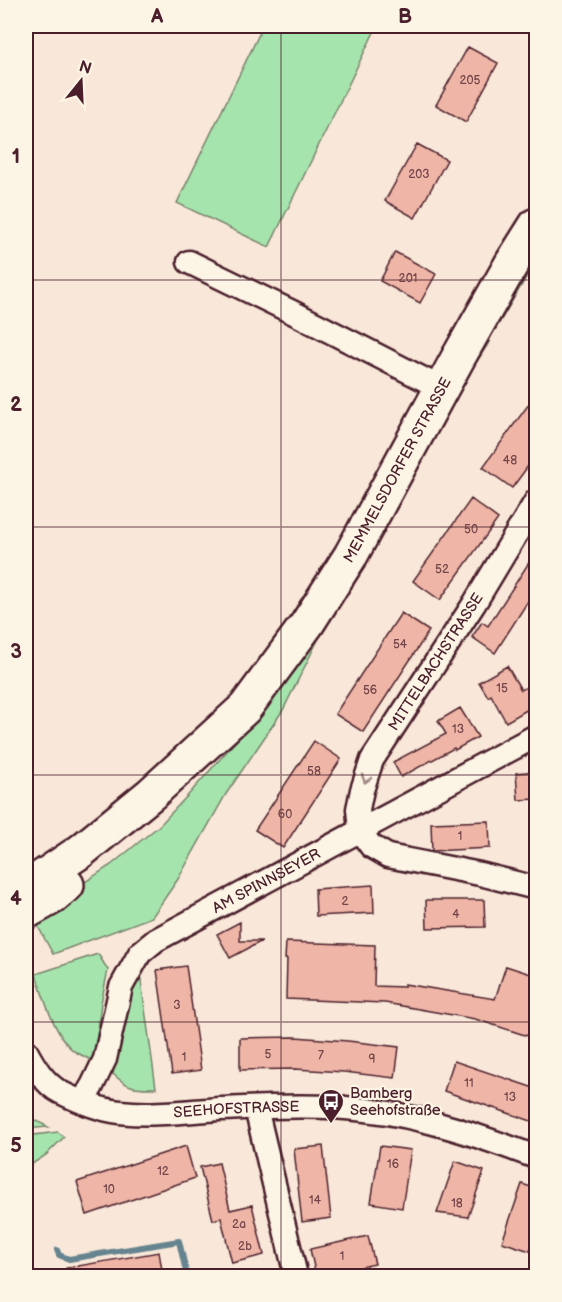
<svg xmlns="http://www.w3.org/2000/svg" width="562" height="1302" font-family="'Balsamiq Sans',sans-serif">
	<rect width="100%" height="100%" fill="#f9e8d9"/>
	<filter id="ink" filterUnits="userSpaceOnUse"><feTurbulence type="fractalNoise" baseFrequency=".0167" numOctaves="2"/><feDisplacementMap in="SourceGraphic" scale="12" xChannelSelector="R" yChannelSelector="G"/><feConvolveMatrix kernelMatrix="1 2 1 2 8 2 1 2 1" color-interpolation-filters="sRGB"/></filter>
	<g filter="url(#ink)">
		<path fill="#a5e5ad" stroke="#78826c" stroke-width="1.5" d="M263,26H377L269,247L177,203Z
			M536,249V261L495,330L490,327Z
			M485,337L490,341L476,363L398,506L318,640L283,710L226,794L178,879L152,917L53,954L34,919L50,905L111,865L160,825L190,793L258,716Z
			M98,954L108,970L101,1003L95,1053L91,1060C85,1057 79,1054 74,1051C55,1037 43,996 36,974Z
			M140,973L156,1088C135,1088 129,1089 113,1074L120,1015Z
			M26,1115L48,1127L26,1129Z
			M58,1132L64,1137L46,1155L32,1164L26,1171V1136Z"/>
		<g fill="none" stroke-linecap="round" stroke-linejoin="round">
			<path stroke="#65848f" stroke-width="6" d="M57,1250L59,1255L69,1259L179,1241L187,1276"/>
		</g>
		<path fill="#efb6a7" stroke="#4a1f2b" stroke-width="1.5" d="M468,47L498,63L466,122L436,105Z
			M417,144L447,160L415,218L385,201Z
			M395,252L436,274L420,303L380,281Z
			M537,393V454L512,488L483,467Z
			M471,499L498,519L440,600L413,581Z
			M537,550V587L495,653L472,637L482,622L488,626Z
			M401,613L429,631L363,732L335,714Z
			M507,666L521,690L537,682V704L506,722L491,695L488,697L479,682Z
			M460,708L478,737L455,750L454,748L401,777L393,762L446,734L438,721Z
			M314,741L341,759L283,848L255,830Z
			M537,771V799L518,800L516,773Z
			M489,821L490,848L432,851L431,823Z
			M373,885L374,913L316,916L315,889Z
			M426,900H484L485,927L427,928Z
			M240,922V941H262L230,958L217,934Z
			M286,942L375,945L374,986L404,987V984L495,999L506,966L537,976V1039L475,1019L385,1003L286,999L287,959H285Z
			M186,966L201,1070L172,1074L157,970Z
			M295,1037L348,1041L399,1047L395,1078L344,1072L295,1069L240,1070V1038Z
			M454,1061L537,1089V1123L444,1091Z
			M186,1146L195,1178L87,1215L77,1182Z
			M323,1146L331,1218L302,1222L294,1149Z
			M380,1146L411,1150L402,1208L371,1203Z
			M455,1161L484,1171L468,1217L437,1213Z
			M219,1163L230,1210L252,1205L264,1255L232,1263L221,1218L213,1220L200,1167Z
			M522,1184L537,1189V1230L530,1251L502,1242Z
			M368,1236L375,1264L343,1271L345,1276H316L310,1249Z
			M159,1252L163,1276H67L66,1268Z"/>
		<g fill="none" stroke-linecap="round" stroke-linejoin="round">
			<defs>
				<g id="street">
					<path d="M189,262L294,313L441,388"/>
					<path d="M536,501L474,604L372,760L362,790L358,809L360,831L371,846L388,856L480,874L536,888"/>
					<path id="s1" d="M26,1051C34,1066 44,1083 60,1092C78,1101 101,1110 120,1112C153,1116 188,1111 220,1109C268,1107 318,1104 366,1110C424,1116 482,1137 536,1157"/>
					<path id="s2" d="M83,1101L92,1086L105,1059L121,987L140,953L156,940L536,736"/>
					<path d="M256,1108L296,1276"/>
				</g>
				<g id="secondary">
					<path id="s3" d="M26,888L81,851L151,794L245,708L265,681L307,624L351,555L458,358L512,263L536,225"/>
					<path d="M26,912L51,898L67,885"/>
				</g>
			</defs>
			<use href="#street" stroke="#4a1f2b" stroke-width="27"/>
			<use href="#secondary" stroke="#4a1f2b" stroke-width="38"/>
			<use href="#street" stroke="#fcf5e5" stroke-width="22"/>
			<use href="#secondary" stroke="#fcf5e5" stroke-width="33"/>
		</g>
		<defs><path id="oneway-chevron" d="M-2-3.5L2.5 0L-2 3.5" fill="none" stroke-width="1.6" stroke-linecap="round" stroke-linejoin="round" transform="scale(1.5)"/></defs>
		<use stroke="#a38a88" href="#oneway-chevron" transform="translate(366 779) rotate(108)"/>
	</g>
	<path fill="none" stroke="#4a1f2b" stroke-width="1.5" stroke-opacity="0.55" d="M281,26V1276M26,280H536M26,527H536M26,775H536M26,1022H536"/>
	<defs>
		<symbol id="bus-pin" viewBox="-11 -11 22 30"><path d="M0 17L-7.5 6A9.5 9.5 0 1 1 7.5 6Z" fill="#4a1f2b" stroke="#fcf5e5"/><path d="M-5-6H5V4H4V6H2V4H-2V6H-4V4H-5ZM-3.5-4V0h7V-4ZM-3.5 1.2v1.5H-2V1.2ZM2 1.2v1.5H3.5V1.2Z" fill="#fff"/></symbol>
	</defs>
	<g fill-rule="evenodd">
		<use href="#bus-pin" x="316" y="1087" width="30" height="40"/>
	</g>
	<g text-anchor="middle" dominant-baseline="central" stroke-width="4.5" stroke-linejoin="round" paint-order="stroke">
		<g font-size="12" fill="#73454a">
			<text x="470" y="80">205</text>
			<text x="419" y="174">203</text>
			<text x="408" y="278">201</text>
			<text x="510" y="460">48</text>
			<text x="471" y="529">50</text>
			<text x="442" y="569">52</text>
			<text x="400" y="644">54</text>
			<text x="502" y="688">15</text>
			<text x="370" y="690">56</text>
			<text x="458" y="729">13</text>
			<text x="314" y="771">58</text>
			<text x="285" y="814">60</text>
			<text x="460" y="836">1</text>
			<text x="345" y="901">2</text>
			<text x="456" y="914">4</text>
			<text x="177" y="1005">3</text>
			<text x="268" y="1054">5</text>
			<text x="321" y="1055">7</text>
			<text x="184" y="1057">1</text>
			<text x="372" y="1059">9</text>
			<text x="469" y="1083">11</text>
			<text x="510" y="1097">13</text>
			<text x="393" y="1164">16</text>
			<text x="163" y="1171">12</text>
			<text x="109" y="1189">10</text>
			<text x="315" y="1200">14</text>
			<text x="457" y="1203">18</text>
			<text x="239" y="1224">2a</text>
			<text x="245" y="1246">2b</text>
			<text x="342" y="1256">1</text>
		</g>
		<g font-size="15" fill="#4a1f2b" stroke="#fcf5e5">
			<text stroke="none"><textPath href="#s3" startOffset="567">MEMMELSDORFER STRASSE</textPath></text>
			<text transform="translate(436 662) rotate(-57)">MITTELBACHSTRASSE</text>
			<text stroke="none"><textPath href="#s2" startOffset="306">AM SPINNSEYER</textPath></text>
			<text stroke="none"><textPath href="#s1" startOffset="234">SEEHOFSTRASSE</textPath></text>
		</g>
		<g font-size="15" fill="#4a1f2b" stroke="#fcf5e5" text-anchor="start">
			<text x="350" y="1093">Bamberg<tspan x="350" dy="17">Seehofstraße</tspan></text>
		</g>
	</g>
	<rect width="562" height="1302" fill="none" stroke="#fcf5e5" stroke-width="66"/>
	<g transform="translate(81 81) rotate(18)" stroke="#fcf5e5" stroke-width="4.5" paint-order="stroke">
	<path d="M0-4.5L10 22L0 15L-10 22Z" fill="#4a1f2b"/>
	<text y="-9" font-size="16" font-weight="bold" text-anchor="middle" fill="#4a1f2b">N</text>
	</g>
	<rect x="33" y="33" width="496" height="1236" fill="none" stroke="#4a1f2b" stroke-width="2"/>
	<g font-size="20" text-anchor="middle" font-weight="bold" fill="#4a1f2b">
		<text x="157" y="23">A</text>
		<text x="405" y="23">B</text>
		<text x="16" y="163">1</text>
		<text x="16" y="411">2</text>
		<text x="16" y="658">3</text>
		<text x="16" y="905">4</text>
		<text x="16" y="1152">5</text>
	</g>
</svg>
